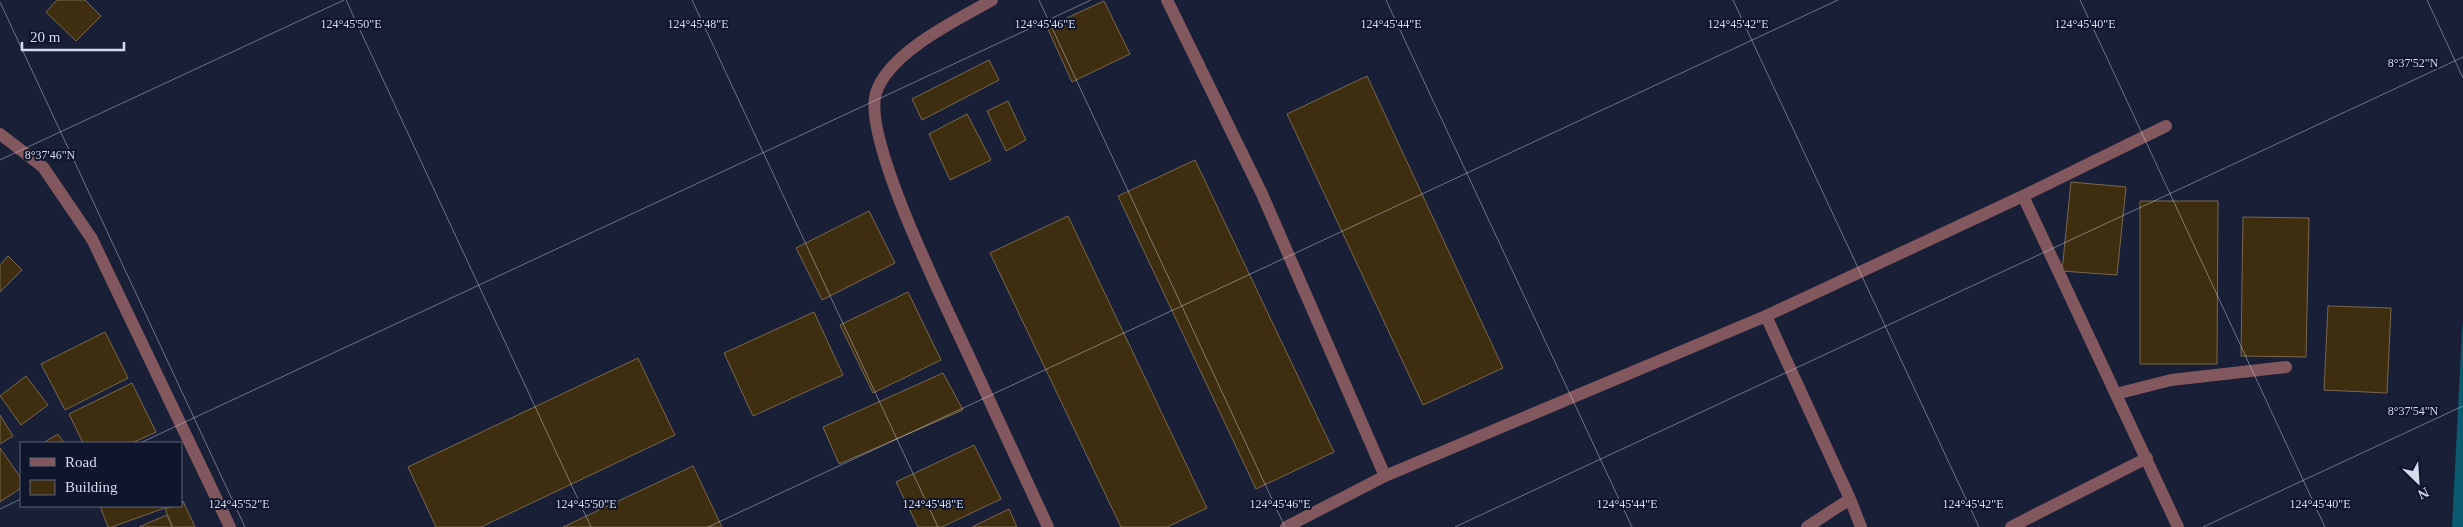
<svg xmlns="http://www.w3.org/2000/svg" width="2463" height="527" font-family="Georgia,serif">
	<rect width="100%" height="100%" fill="#181f36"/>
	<path fill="#0a5b6f" d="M2463,320V527H2452L2462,331Z"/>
	<path fill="#3e2e0f" stroke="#79684d" d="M57,0H85L101,16L76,41L46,12Z
		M1104,1L1130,54L1072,82L1047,27Z
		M989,60L999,80L922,120L912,99Z
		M1367,76L1503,368L1423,405L1287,114Z
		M1008,101L1026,140L1006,151L987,111Z
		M967,114L991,160L950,180L929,134Z
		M1195,160L1334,452L1256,489L1118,196Z
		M2071,182L2126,187L2117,275L2062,271Z
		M2140,201H2218L2217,364H2140Z
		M869,211L895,263L822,300L796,248Z
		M1068,216L1207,508L1167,527H1121L990,253Z
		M2243,217L2309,218L2306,357L2241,356Z
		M8,256L22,270L0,292V265Z
		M908,292L941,360L873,393L840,325Z
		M2328,306L2391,308L2387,393L2324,390Z
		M814,312L843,375L753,416L724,353Z
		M105,332L128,378L65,410L41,364Z
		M638,358L675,435L481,527H436L408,467Z
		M943,373L963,410L839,464L823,427Z
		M26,376L48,405L21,425L0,396Z
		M132,383L156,432L132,443H83L69,414Z
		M0,415L13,436L0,444Z
		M58,434L64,443H43Z
		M974,445L1001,499L942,527H918L896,482Z
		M0,448L21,478V488L0,502Z
		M693,466L722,527H563Z
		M183,501L195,527H173L165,509L172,506H181Z
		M100,506H170L112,527H108Z
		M1009,509L1017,527H972Z
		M167,515L172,527H139Z"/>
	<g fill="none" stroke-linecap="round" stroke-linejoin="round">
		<path stroke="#82575d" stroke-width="12" d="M992,0C957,20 889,52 876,93C861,139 951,316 973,365C998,419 1023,473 1048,527
			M1167,0L1262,194L1385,476
			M0,134L43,167L92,239L230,527
			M2023,196L2166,126
			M1766,316L1850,499L1861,527
			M2116,394L2171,380L2286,367
			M1286,527L1385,476L1766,316L2023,196L2178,527
			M1807,527L1850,499
			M2011,527L2147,458"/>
	</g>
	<path fill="none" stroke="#d6dcec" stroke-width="1" stroke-opacity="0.45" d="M346,0L591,527M692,0L938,527M1039,0L1285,527M1386,0L1632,527M1733,0L1979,527M2080,0L2325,527M2427,0L2463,78M0,2L245,527M0,160L344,0M140,443L1091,0M0,509L21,499M708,527L1838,0M1455,527L2463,57M2203,527L2463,406"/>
	<g font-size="12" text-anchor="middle" fill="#d6dcec" stroke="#0f162c" stroke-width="4" stroke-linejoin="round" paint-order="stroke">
		<text x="351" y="28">124°45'50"E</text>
		<text x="698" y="28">124°45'48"E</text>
		<text x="1045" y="28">124°45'46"E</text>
		<text x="1391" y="28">124°45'44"E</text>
		<text x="1738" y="28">124°45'42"E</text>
		<text x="2085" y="28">124°45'40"E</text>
		<text x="2413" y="67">8°37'52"N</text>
		<text x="50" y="159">8°37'46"N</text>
		<text x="2413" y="415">8°37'54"N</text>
		<text x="239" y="508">124°45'52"E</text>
		<text x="586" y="508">124°45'50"E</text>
		<text x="933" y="508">124°45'48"E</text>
		<text x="1280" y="508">124°45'46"E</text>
		<text x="1627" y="508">124°45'44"E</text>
		<text x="1973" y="508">124°45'42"E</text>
		<text x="2320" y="508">124°45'40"E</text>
	</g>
	<rect x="20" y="442" width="162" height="65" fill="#0f162c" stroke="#5f6579"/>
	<rect x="30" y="458" width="25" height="8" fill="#82575d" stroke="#5f6579"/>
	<text x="65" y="467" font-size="15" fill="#d6dcec">Road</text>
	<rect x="30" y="480" width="25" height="15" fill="#3e2e0f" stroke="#5f6579"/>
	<text x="65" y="492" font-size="15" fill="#d6dcec">Building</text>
	<g transform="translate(2418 482) rotate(155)" stroke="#0f162c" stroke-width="4" paint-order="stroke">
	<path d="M0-4L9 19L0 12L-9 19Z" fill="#d6dcec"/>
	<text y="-8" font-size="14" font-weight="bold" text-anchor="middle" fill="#d6dcec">N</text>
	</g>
	<path d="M22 42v8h102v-8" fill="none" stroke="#d6dcec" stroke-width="2.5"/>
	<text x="30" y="42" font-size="15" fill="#d6dcec" stroke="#0f162c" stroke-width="4" paint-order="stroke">20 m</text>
</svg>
